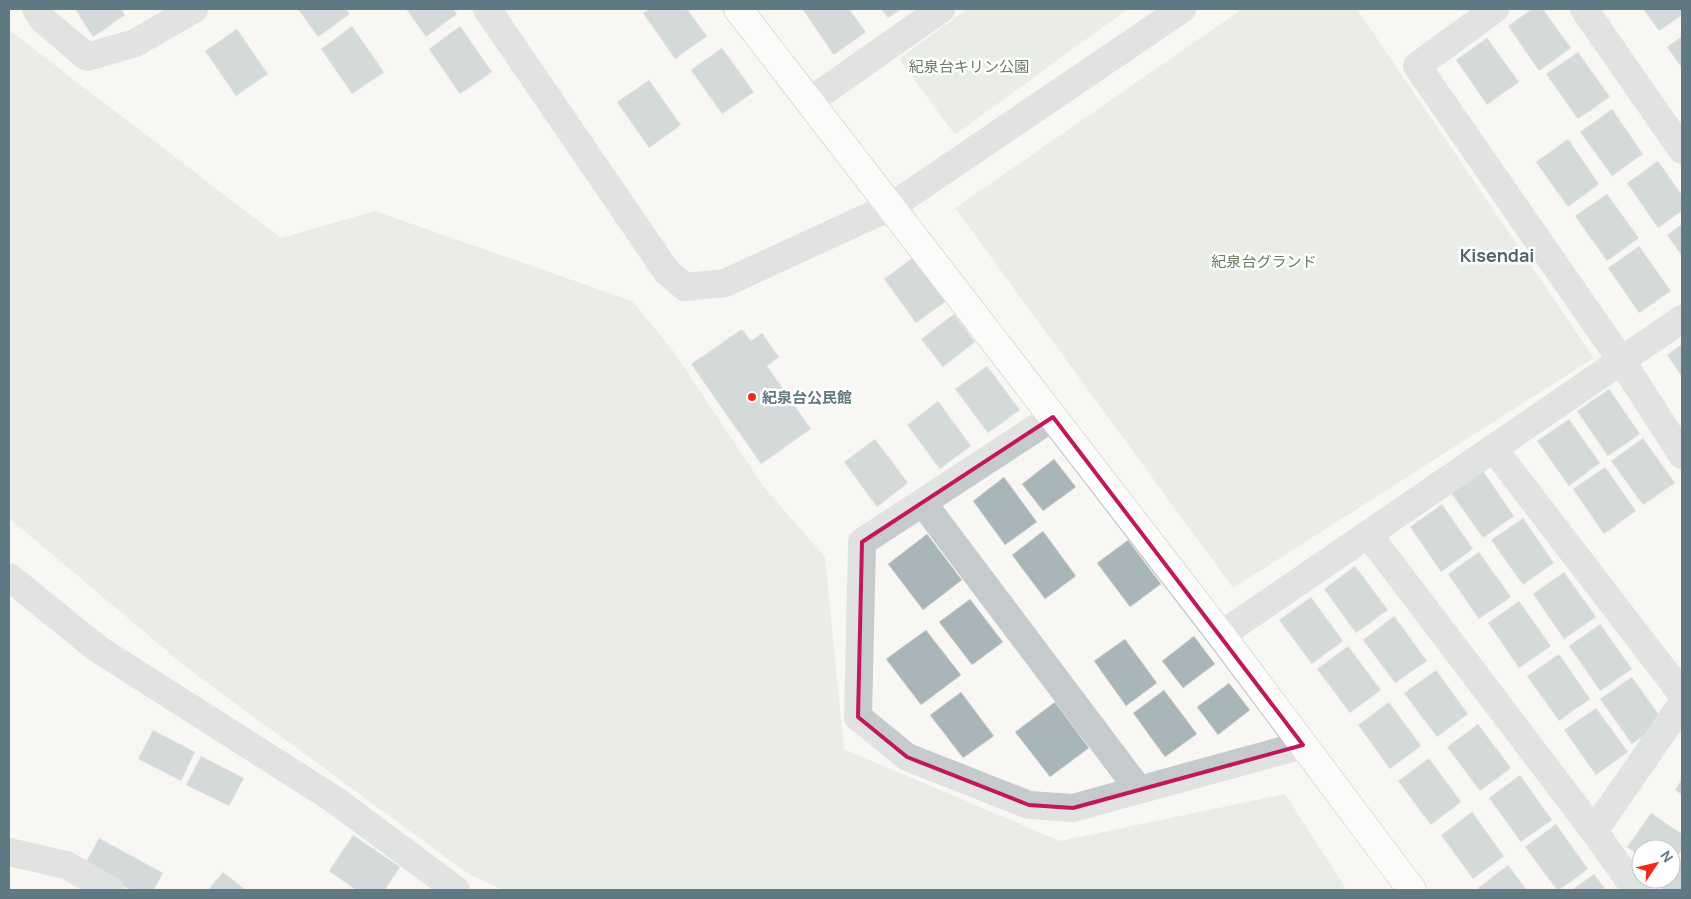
<svg xmlns="http://www.w3.org/2000/svg" width="1691" height="899" font-family="Manrope,'Noto Sans JP',sans-serif">
	<rect width="100%" height="100%" fill="#f8f7f4"/>
	<path fill="#dae0d5" d="M967,9H1128L955,135L899,59Z
		M1242,9H1357L1594,358L1233,588L955,208Z
		M9,30L281,238L375,211L632,301L672,349L764,487L825,557L844,749L1060,841L1285,794L1347,890H503L470,875L187,668L9,518Z"/>
	<path fill="#a8b5b9" stroke="#d9d9d7" d="M75,9H121L125,15L93,37Z
		M298,9H346L350,14L318,37Z
		M406,9H453L457,14L426,37Z
		M650,9H687L707,36L675,59L643,13Z
		M804,9H849L866,32L834,55L803,10Z
		M881,9H902L888,18Z
		M1532,9H1543L1571,48L1539,71L1508,26Z
		M1643,9H1682V15L1659,31Z
		M352,26L384,72L352,94L321,49Z
		M460,26L492,72L460,94L429,49Z
		M237,29L268,74L236,96L205,51Z
		M1682,36V68L1667,47Z
		M1487,38L1519,82L1487,105L1456,60Z
		M722,48L754,92L722,114L691,70Z
		M1578,52L1610,97L1578,119L1546,74Z
		M649,80L681,125L649,148L617,102Z
		M1612,109L1643,154L1612,176L1580,132Z
		M1568,139L1599,184L1568,207L1536,162Z
		M1658,161L1682,195V211L1658,228L1627,183Z
		M1607,194L1639,238L1607,261L1575,216Z
		M1682,224V256L1667,235Z
		M1639,246L1671,291L1639,313L1608,268Z
		M915,256L948,300L916,323L884,279Z
		M954,314L975,342L943,367L921,339Z
		M742,329L751,341L762,333L779,357L767,366L811,429L761,464L691,364Z
		M1682,344V377L1667,355Z
		M987,366L1020,410L988,433L955,389Z
		M1609,389L1640,434L1608,456L1577,411Z
		M938,401L971,446L940,469L907,425Z
		M1569,419L1600,463L1569,486L1537,441Z
		M1643,438L1675,483L1643,505L1611,461Z
		M875,439L908,483L877,507L844,462Z
		M1054,459L1076,487L1043,511L1022,484Z
		M1605,467L1636,511L1604,534L1573,489Z
		M1483,471L1514,516L1483,538L1451,493Z
		M1004,477L1037,522L1005,545L973,501Z
		M1442,504L1473,549L1441,572L1410,527Z
		M1523,518L1554,563L1523,585L1491,540Z
		M1043,531L1076,576L1045,599L1012,555Z
		M927,534L962,580L923,610L888,564Z
		M1128,540L1161,584L1130,607L1097,563Z
		M1479,552L1511,597L1479,619L1448,574Z
		M1355,566L1388,610L1356,633L1324,589Z
		M1564,572L1596,617L1564,639L1533,594Z
		M1311,597L1343,641L1312,664L1279,620Z
		M970,599L1003,642L972,665L939,622Z
		M1519,601L1551,646L1519,668L1488,623Z
		M1394,616L1427,661L1395,683L1363,640Z
		M1600,624L1632,669L1600,691L1569,646Z
		M926,630L961,675L921,705L886,659Z
		M1194,636L1215,664L1183,688L1162,661Z
		M1125,639L1157,683L1126,706L1094,661Z
		M1348,646L1381,690L1350,713L1317,669Z
		M1559,654L1590,699L1559,721L1527,676Z
		M1436,670L1468,714L1437,737L1404,693Z
		M1632,677L1664,722L1632,744L1600,699Z
		M1229,683L1250,710L1218,735L1197,707Z
		M1164,690L1197,734L1165,757L1133,713Z
		M961,692L994,736L963,758L930,715Z
		M1055,702L1089,748L1050,777L1015,732Z
		M1389,702L1421,746L1390,769L1358,725Z
		M1596,708L1628,752L1596,775L1564,730Z
		M1478,724L1511,768L1480,791L1447,747Z
		M153,730L195,752L181,781L138,759Z
		M201,756L244,778L229,806L186,785Z
		M1429,758L1461,802L1431,825L1398,781Z
		M1520,775L1552,820L1521,842L1489,798Z
		M1682,779V795L1675,790Z
		M1472,812L1504,856L1473,879L1441,835Z
		M1651,813L1682,834V850L1671,866V849H1641V857L1627,847Z
		M1556,824L1588,869L1559,890H1557L1525,847Z
		M353,835L400,867L385,890H356L329,871Z
		M99,838L163,873L154,890H130L84,866Z
		M1682,859V890H1663L1661,889L1668,879H1671V875Z
		M1508,865L1527,890H1479L1478,888Z
		M223,872L246,890H208Z
		M1594,874L1606,890H1572Z"/>
	<g fill="none" stroke-linecap="round" stroke-linejoin="round">
		<defs>
			<path id="secondary" d="M738,9L1221,635L1412,890"/>
		</defs>
		<use href="#secondary" stroke="#b7bec1" stroke-width="30"/>
		<path stroke="#c5cacd" stroke-width="28" d="M36,9L43,20L87,57L135,43L194,9
			M487,9L667,272L685,287L725,283L892,206L1182,9
			M1495,9L1417,66L1621,360L1682,455
			M1584,9L1682,150
			M810,101L941,9
			M1053,417L862,542L858,717L907,757L1029,805L1073,808L1303,745
			M1493,448L1682,694
			M923,503L1139,790
			M1368,534L1594,831L1682,704
			M9,577L98,649L335,800L456,890
			M1221,635L1682,319
			M1594,831L1636,890
			M9,852L66,865L110,890"/>
		<use href="#secondary" stroke="#fff" stroke-width="28"/>
	</g>
	<path d="M0 0H1691V899H0ZM1053,417L1303,745L1073,808L1029,805L907,757L858,717L862,542Z" fill="#f8f7f4" fill-opacity=".55" fill-rule="evenodd"/>
	<path fill="none" stroke="#c2185b" stroke-width="4" stroke-linejoin="round" d="M1053,417L1303,745L1073,808L1029,805L907,757L858,717L862,542Z"/>
	<circle fill="#f32919" stroke="#fff" stroke-width="2" cx="752" cy="397" r="5"/>
	<g text-anchor="middle" dominant-baseline="central" stroke-width="5" stroke-linejoin="round" paint-order="stroke">
		<g font-size="15" fill="#687a5f" stroke="#fff">
			<text x="969" y="66">紀泉台キリン公園</text>
			<text x="1264" y="261">紀泉台グランド</text>
		</g>
		<g font-size="15" font-weight="bold" fill="#607982" stroke="#fff" text-anchor="start">
			<text x="762" y="397">紀泉台公民館</text>
		</g>
		<g font-size="18" font-weight="bold" fill="#52656d" stroke="#fff">
			<text x="1497" y="255">Kisendai</text>
		</g>
	</g>
	<rect width="1691" height="899" fill="none" stroke="#607982" stroke-width="20"/>
	<g transform="translate(1656 864) rotate(55)"><circle r="24" fill="#ffffff" stroke="#bfc9cd"/>
	<path d="M0-4L9 19L0 12L-9 19Z" fill="#f32919"/>
	<text y="-8" font-size="14" font-weight="bold" text-anchor="middle" fill="#607982">N</text>
	</g>
</svg>
